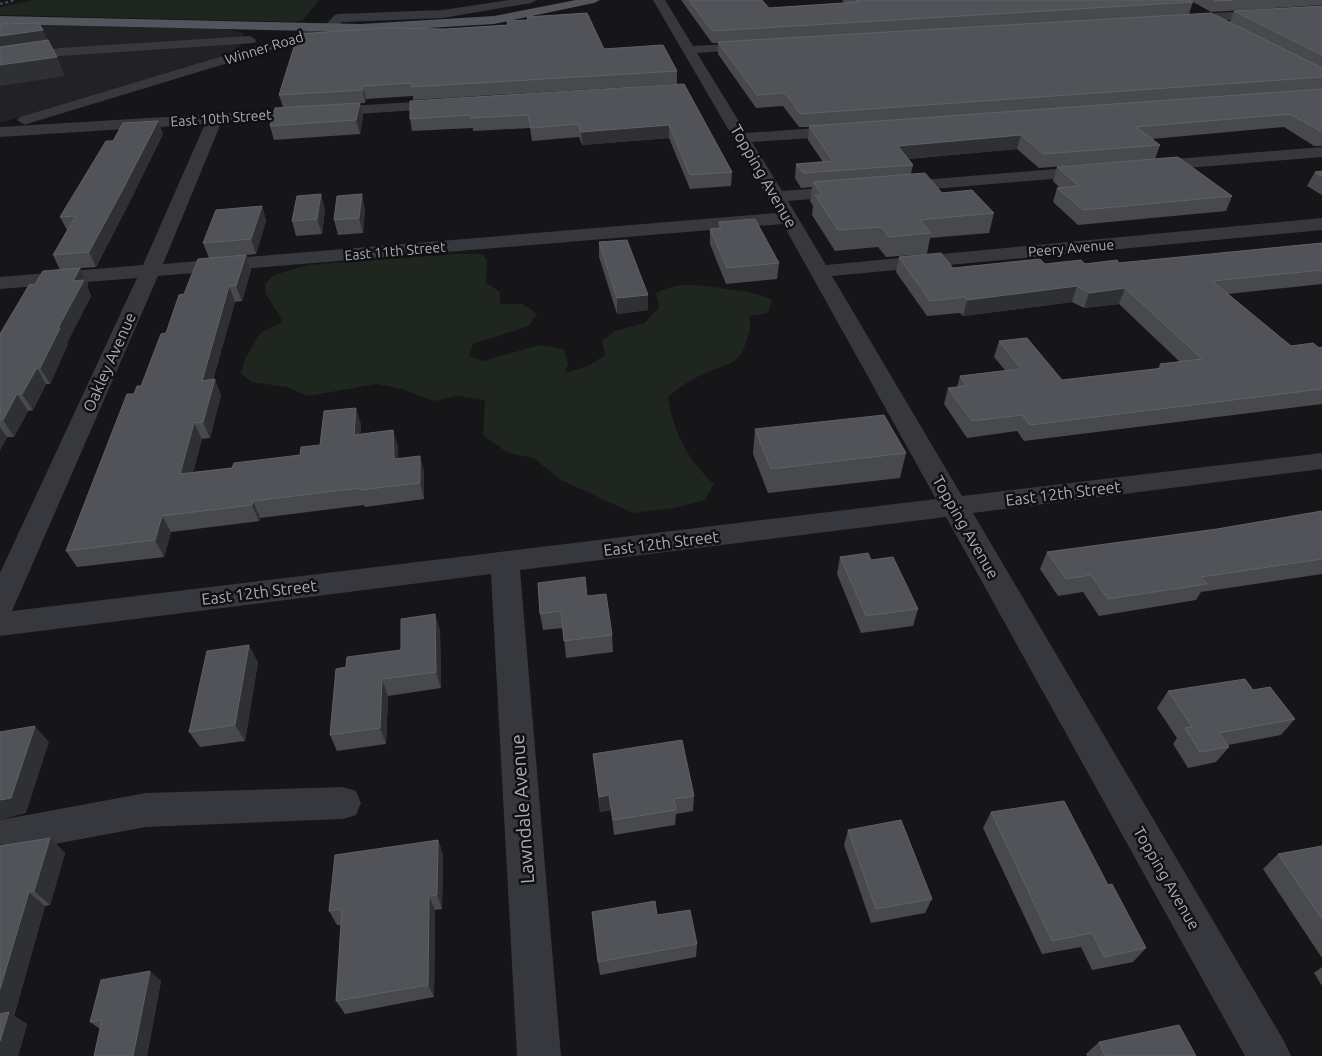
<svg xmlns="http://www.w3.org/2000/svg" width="1322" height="1056" font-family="Ubuntu,sans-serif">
	<rect width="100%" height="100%" fill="#161618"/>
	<path fill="#222225" d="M0,24L224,29L244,33L239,48L231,53L0,123Z"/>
	<path fill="#1e261f" d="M34,0H319L303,20L294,22L0,15V7Z
		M458,254H482L487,260L486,283L500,292V304H523L537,314L529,326L473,344L469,356L483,361L540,345L564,349L568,364L565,373L588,366L605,355L602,341L615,331L645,323L659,307L656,293C676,283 691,284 712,287C736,291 750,289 772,300L768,313L749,316C751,326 750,330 747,339C739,366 731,362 708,372C693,378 680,387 668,397C673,432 688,460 714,484L705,500L674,508L633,513L559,479L534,458L508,453L483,435L485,400L457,396L434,401L402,389L377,384L308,396L287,387L251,382L241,373L245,359L260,333L283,322L266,294L265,284L274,275L308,265Z"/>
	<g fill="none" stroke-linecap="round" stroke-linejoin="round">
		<path fill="#37383d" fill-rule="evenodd" d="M509,0H537L531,3L443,18L342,22L333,31L30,123L25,125L17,120L20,117L325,25L335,15L339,14L443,10Z
			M653,0H665L693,46L760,42L762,45L760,48L755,49L697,53L746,133L846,126L854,131L846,136L752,142L782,191L848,186L854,187L857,191L854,195L848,196L788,201L826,265L1322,218V230L832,276L962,496L1322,453V469L973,513L1284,1041L1291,1056H1245L946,517L520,570L561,1056H517L491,574L0,636V573L137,278L0,289V277L143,265L205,124L0,137V127L448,100L455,104L448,108L221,123L163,264L777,213ZM783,224L936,499L12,611L158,276Z
			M1322,7V15L1182,23L1176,19L1182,15Z
			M250,36L256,40L255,43L60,56L0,65V57L60,48Z
			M1322,147V157L1150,171L1144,170L1142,166L1144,162L1150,161Z
			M1092,166L1098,167L1100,171L1098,175L898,192L892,191L889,187L892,183L898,182Z
			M343,787L356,791L361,803L356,815L343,819L146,827L0,854V820L146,793Z"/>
		<path fill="#53555c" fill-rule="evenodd" d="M576,0H600L594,3L494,24L361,32L0,24V16L361,24L494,16Z"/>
		<path stroke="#4a4c52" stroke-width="2" stroke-dasharray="3 2.5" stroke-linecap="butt" d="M0,4L16,0"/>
	</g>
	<path fill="#47494d" d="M681,0H762L769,8L845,3L842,0H1322V5L1211,12L1193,2L1189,14L1230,22L1234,11L1322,6V146H1314L1284,127L1152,139L1160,145L1155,159L1039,168L1017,149L908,159L913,165L911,174L942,193L994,213L989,233L930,238L927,254L886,257L878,247L835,251L812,215L813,206L810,201L812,187L801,188L795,178L796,164L823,162L808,140L809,127H799L783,106L756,108L718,54V43H712Z
		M527,17L604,49L677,71V84L413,100V96L366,99L365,103H360L363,116L360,134L274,140L270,126L283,107L279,95L445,29L507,25V21L527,20Z
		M684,84L732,172L731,186L690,189L669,138L582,145L579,137L532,141L530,128L473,131V128L412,131L410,119Z
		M158,121L163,134L129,203L96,267L80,268L88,284L87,286L91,296L67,343L68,344L50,384H46L33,410L28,411L14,437H7L0,450V334L35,284L60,270L53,255L67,230L60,217L113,141Z
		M1057,167L1232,196L1226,211L1078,225L1053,202L1057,188H1060L1053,181Z
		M1322,171V195L1307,186L1315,172Z
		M262,206L266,221L256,254L246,255L251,270L242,301L235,302L213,380L221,395L210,438L202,439L193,472L232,468L300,455L361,424L360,434L398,446V459L420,456L424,473V499L365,507L364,505L260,518L259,521L171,532L164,557L77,567L66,551L134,394L141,386L184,294L209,258L203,243Z
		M325,209L322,234L296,236L292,221Z
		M365,209L363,233L338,235L334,220Z
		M719,222L779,263L777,279L726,284L710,244V229L718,228Z
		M599,242L648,295V310L617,314L599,257Z
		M1322,243V284L1228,294L1291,346L1322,347V404L1024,441L1017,431L967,438L944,404L948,388L957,387L960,376L1005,370L994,357L999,341L1062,380L1158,369L1160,364L1180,362L1119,304L1084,308L1072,302L963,316L960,313L927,316L896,272L899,257L953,268L1045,264L1119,263Z
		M755,429L906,453L900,478L768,493L753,454Z
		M1322,511V574L1201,592L1196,600L1099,616L1083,592L1058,596L1040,569L1047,552L1217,529Z
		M840,557L871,560L918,609L913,626L861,633L837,574Z
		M587,596L612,635L613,652L566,658L563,628L543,630L540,614Z
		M435,614L440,631L441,688L388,696L386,744L337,751L330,735L346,667L401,650Z
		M258,662L245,741L200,747L189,732Z
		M1253,690L1295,719L1281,735L1228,745L1229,747L1216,762L1188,768L1173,744L1177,738L1157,708L1168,691Z
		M593,754L694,796L693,811L676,814L675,825L614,835L611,810L600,812Z
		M991,812L1108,885L1146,948L1133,962L1092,970L1081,947L1042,954L983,828Z
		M848,830L932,899L925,913L871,923L844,845Z
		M50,838L65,853L50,905L45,906L14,1016L27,1024L18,1056H0L4,845Z
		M438,840L443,855L442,909L435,910L434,997L345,1014L336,1001L341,925H337L329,911Z
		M1322,846V958L1263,869L1278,854Z
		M657,915L697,944L696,957L600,975L598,962Z
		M1322,967V986L1314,973Z
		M161,981L147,1056H94L100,1029L90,1022Z
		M1099,1042L1196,1056H1087L1086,1054Z"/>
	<path fill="#2f3033" d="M43,30L51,47L0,56V36Z
		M57,57L65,76L0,86V65Z
		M363,86L366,99L365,103L363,90Z
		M360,103L363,116L360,134L356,120Z
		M158,121L163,134L129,203L96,267L89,252Z
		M669,125V138L582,145L581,132Z
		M1021,135L1017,149L895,160L898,146Z
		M321,194L325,209L322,234L317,219Z
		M362,194L365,209L363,233L359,218Z
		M262,206L266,221L256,254L251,239Z
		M246,255L251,270L242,301L236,286Z
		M80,268L88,284L87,286L91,296L67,343L68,344L50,384L40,368L58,328L73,281Z
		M229,286L235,302L208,397L202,381Z
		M1077,286L1072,302L963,316L967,300Z
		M1125,288L1119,304L1084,308L1089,293Z
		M648,295V310L617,314V298Z
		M37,368L46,384L33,410L22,394Z
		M215,379L221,395L210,438L203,422Z
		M17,394L28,411L14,437L3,420Z
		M356,408L361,424L359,451L354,435Z
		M194,423L202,439L188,490L180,474Z
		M0,427L7,437L0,450Z
		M393,430L398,446L399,476L394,459Z
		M420,456L424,473V499L420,483Z
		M253,501L260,518L259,521L252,505Z
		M162,516L171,532L164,557L155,540Z
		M435,614L440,631L441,688L436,672Z
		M249,645L258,662L245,741L235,725Z
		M382,679L388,696L386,744L380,728Z
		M35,726L49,742L26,813L0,820V800Z
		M609,795L611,810L600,812L599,797Z
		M50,838L65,853L50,905L34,891Z
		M438,840L443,855L442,909L437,895Z
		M0,841L13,853L0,852Z
		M29,892L45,906L14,1016L27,1024L18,1056H0V989Z
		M429,896L435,910L434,997L428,985Z
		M150,971L161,981L147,1056H133Z"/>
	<path fill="#525359" stroke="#5f6168" d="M689,0H762L769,8L858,2L856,0H1189L1193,2L712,31Z
		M1214,0H1232L1216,1Z
		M1322,6V55L1234,11Z
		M587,13L604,49L663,45L677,71L411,87V83L363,86V90L279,95L298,34L385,28L445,29L508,25L507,21L528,20L527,17Z
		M1211,13L1322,68V77L800,114L785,93L757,95L718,42Z
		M39,23L43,30L0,36V24Z
		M48,40L57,57L0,65V47Z
		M684,84L732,172L690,175L669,125L581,132L578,124L531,128L528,115L471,118V115L410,119V101Z
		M1322,89V132L1290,114L1136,127L1160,145L1043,154L1021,135L898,146L913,165L803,173L796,164L833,161L809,126Z
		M360,103L356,120L270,126L275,108Z
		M158,121L123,189L89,252L53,255L76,216L60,217L106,141H113L123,123Z
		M1178,157L1232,196L1083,210L1057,188L1079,186L1057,167Z
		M1322,171V176L1315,172Z
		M925,173L942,193L972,190L994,213L920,220L931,233L889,237L882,227L838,230L815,195H822L813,182Z
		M321,194L317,219L292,221L297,196Z
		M362,194L359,218L334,220L337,196Z
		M262,206L251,239L203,243L216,210Z
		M755,219L779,263L727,268L710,229L721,228L719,222Z
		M627,240L648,295L617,298L599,242Z
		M1322,243V270L1212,281L1291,346L1313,343L1319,348L1322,347V389L1030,425L1022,415L972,421L948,388L967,386L960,376L1021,369L999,341L1027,338L1062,380L1163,368L1160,364L1202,359L1125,288L1089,293L1077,286L967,300L965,297L930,301L899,257L941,253L953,268L1040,259L1045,264L1081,260L1085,264L1117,260L1119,263Z
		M246,255L236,286H229L202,381L215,379L203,422L194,423L180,474L232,468L234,463L300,455L301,447L320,445L324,411L356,408L354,435L393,430L394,459L420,456V483L360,490V488L253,501L252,505L162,516L155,540L66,551L127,394H134L137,386H141L161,334L166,333L179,295L184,294L198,259Z
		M80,268L73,281L84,280L58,328H60L40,368H37L22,394H17L3,420H0V334L29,285L35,284L43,271Z
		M884,415L906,453L771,469L755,429Z
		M1322,511V559L1201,577L1207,584L1108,599L1091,575L1066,579L1047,552L1217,529Z
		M868,553L871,560L893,557L918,609L866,616L840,557Z
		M585,577L587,596L606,594L612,635L564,641L561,611L540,614L538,583Z
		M435,614L436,672L382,679L380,728L330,735L336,669L346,667L347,657L401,650V619Z
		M249,645L235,725L189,732L207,651Z
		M1245,679L1253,690L1270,687L1295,719L1219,733L1229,747L1200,752L1185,728L1192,727L1168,691Z
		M35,726L11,798L0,800V732Z
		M682,740L694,796L674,799L676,810L613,820L609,795L599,797L593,754Z
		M1064,801L1108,885L1112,884L1146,948L1104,957L1092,933L1052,941L991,812Z
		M901,820L932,899L876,909L848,830Z
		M50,838L34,891L29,892L0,989V846Z
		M438,840L437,895L429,896L428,985L336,1001L342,909L329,911L335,855Z
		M1322,846V919L1278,854Z
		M655,901L657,915L690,910L697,944L598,962L592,912Z
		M150,971L133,1056H94L102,1020L90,1022L101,980Z
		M9,1012L0,1041V1014Z
		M1179,1025L1196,1056H1105L1099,1042Z"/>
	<g text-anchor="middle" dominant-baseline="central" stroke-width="5" stroke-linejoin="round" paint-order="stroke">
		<g font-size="14" fill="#a8adb8" stroke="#111113">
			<text transform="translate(264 48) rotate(-17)">Winner Road</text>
			<text transform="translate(221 118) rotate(-4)">East 10th Street</text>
			<text transform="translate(1071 248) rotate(-5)">Peery Avenue</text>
			<text transform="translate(395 251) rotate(-5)">East 11th Street</text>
		</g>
		<g font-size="16" fill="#a8adb8" stroke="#111113">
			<text transform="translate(764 176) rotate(60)">Topping Avenue</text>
			<text transform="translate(109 362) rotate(-66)">Oakley Avenue</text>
			<text transform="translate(1063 493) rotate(-7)">East 12th Street</text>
			<text transform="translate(966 527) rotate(60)">Topping Avenue</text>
			<text transform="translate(661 543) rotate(-7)">East 12th Street</text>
			<text transform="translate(259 592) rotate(-7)">East 12th Street</text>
			<text transform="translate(1167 878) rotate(60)">Topping Avenue</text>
		</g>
		<g font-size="19" fill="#a8adb8" stroke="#111113">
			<text transform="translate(522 809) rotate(-94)">Lawndale Avenue</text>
		</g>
	</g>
</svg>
